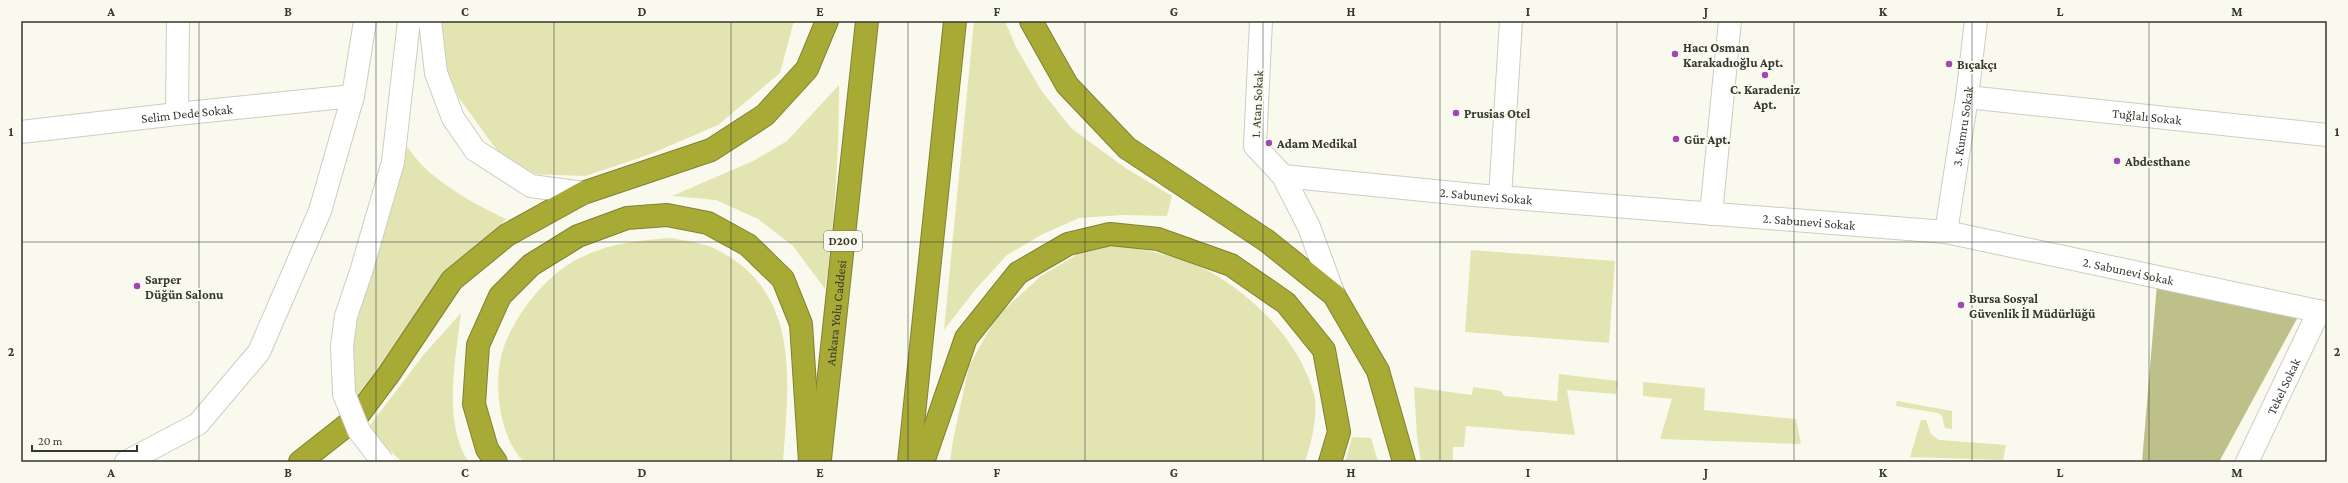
<svg xmlns="http://www.w3.org/2000/svg" width="2348" height="483" font-family="'Crimson Pro',serif">
	<rect width="100%" height="100%" fill="#f9faed"/>
	<path fill="#e2e5b2" d="M438,21H794L780,73L718,125L648,155L585,176L527,174L496,149L459,98L438,52Z
		M974,21H1005L1016,47L1041,90L1071,128L1124,167L1172,196L1167,216L1123,215L1079,218L1043,234L1007,255L975,290L944,330Z
		M839,85C839,154 835,221 825,289L793,246L758,219L716,200L672,196L753,161L787,141Z
		M404,143C411,152 419,163 428,171C451,191 478,206 506,219L452,280L362,409L344,394L342,346Z
		M672,238C684,241 699,242 711,247C802,288 789,379 783,462H524C497,436 491,373 507,339C522,306 550,271 584,256C611,243 642,240 672,238Z
		M1113,245C1147,250 1182,256 1212,273C1257,299 1300,343 1314,394C1319,412 1311,445 1305,462H950L953,440L969,366L997,316L1041,276L1078,254Z
		M1471,250L1615,261L1609,343L1465,332Z
		M461,313C456,356 442,425 469,462H402L367,429L425,353Z
		M1559,374L1618,381L1616,394L1567,390L1575,435L1466,426L1464,447H1453V462H1421L1417,437L1414,387L1472,395L1473,387L1501,391L1504,396L1557,401Z
		M1643,382L1705,388L1704,410L1796,419L1801,444L1660,439L1672,399L1643,396Z
		M1897,401L1952,411V429L1945,428L1942,416L1938,413L1896,406Z
		M1921,420H1926L1931,434L1939,440L2006,445L2003,460L1910,457Z
		M1352,437L1371,438L1378,462H1345Z"/>
	<path fill="#bdc089" d="M2157,284L2300,313L2219,462H2142Z"/>
	<g fill="none" stroke-linecap="round" stroke-linejoin="round">
		<defs>
			<g id="street">
				<path d="M1261,21L1255,146L1283,176L1309,227L1334,295"/>
				<path id="s1" d="M1967,97L2327,135"/>
				<path d="M177,114L178,21"/>
				<path id="s2" d="M21,132L177,114L353,96"/>
				<path id="s3" d="M1283,176L1474,195L1946,232L2327,313"/>
				<path d="M1500,197L1511,21"/>
				<path d="M1711,214L1730,21"/>
				<path id="s4" d="M1946,232L1967,97L1976,21"/>
				<path id="s5" d="M2247,462L2319,311"/>
			</g>
			<path id="secondary" d="M430,21L436,73L453,118L475,150L531,186L583,193
				M342,346L346,316L361,272L393,162L409,21
				M126,462L198,424L259,352L320,211L353,96L365,21"/>
			<g id="highway">
				<path d="M1031,21L1067,85L1127,148L1267,241L1334,295L1378,371L1404,462"/>
				<path id="s6" d="M820,459L867,21"/>
				<path d="M300,462L356,418L389,374L452,280L507,235L583,193L711,150L765,115L807,69L827,21"/>
				<path d="M496,462L487,449L474,404L478,345L500,296L531,265L578,236L627,218L667,215L708,223L748,245L783,279L801,324L810,462"/>
				<path d="M909,462L955,21"/>
				<path d="M923,462L966,338L1018,273L1068,244L1110,234L1158,239L1231,265L1286,303L1324,350L1339,432L1330,462"/>
			</g>
		</defs>
		<use href="#street" stroke="#cccdc1" stroke-width="24"/>
		<use href="#secondary" stroke="#cccdc1" stroke-width="24"/>
		<use href="#highway" stroke="#808134" stroke-width="24"/>
		<use href="#street" stroke="#fff" stroke-width="22"/>
		<use href="#secondary" stroke="#fff" stroke-width="22"/>
		<use href="#highway" stroke="#a8aa36" stroke-width="22"/>
		<defs>
			<path id="secondary-bridge" d="M342,346L344,394L359,431L383,462"/>
		</defs>
		<use href="#secondary-bridge" stroke="#cccdc1" stroke-width="24" stroke-linecap="butt"/>
		<use href="#secondary-bridge" stroke="#fff" stroke-width="22"/>
	</g>
	<path fill="none" stroke="#363631" stroke-width="1" stroke-opacity="0.55" d="M199,21V462M376,21V462M554,21V462M731,21V462M908,21V462M1085,21V462M1263,21V462M1440,21V462M1617,21V462M1794,21V462M1972,21V462M2149,21V462M21,242H2327"/>
	<g fill="#a147b3" stroke="#f9faed" stroke-width="1.5">
		<circle cx="1675" cy="54" r="4"/>
		<circle cx="1949" cy="64" r="4"/>
		<circle cx="1765" cy="75" r="4"/>
		<circle cx="1456" cy="113" r="4"/>
		<circle cx="1676" cy="139" r="4"/>
		<circle cx="1269" cy="143" r="4"/>
		<circle cx="2117" cy="161" r="4"/>
		<circle cx="137" cy="286" r="4"/>
		<circle cx="1961" cy="305" r="4"/>
	</g>
	<g text-anchor="middle" dominant-baseline="central" stroke-width="4" stroke-linejoin="round" paint-order="stroke">
		<rect fill="#f9faed" stroke="#707169" stroke-width="1" x="824" y="231" width="38" height="20" rx="3"/>
		<g font-size="12" font-weight="bold" fill="#363631">
			<text x="843" y="241">D200</text>
		</g>
		<g font-size="13" font-weight="bold" fill="#363631" stroke="#f9faed" text-anchor="start">
			<text x="1683" y="47">Hacı Osman<tspan x="1683" dy="15">Karakadıoğlu Apt.</tspan></text>
			<text x="1957" y="64">Bıçakçı</text>
			<text x="1765" y="89" text-anchor="middle">C. Karadeniz<tspan x="1765" dy="15">Apt.</tspan></text>
			<text x="1464" y="113">Prusias Otel</text>
			<text x="1684" y="139">Gür Apt.</text>
			<text x="1277" y="143">Adam Medikal</text>
			<text x="2125" y="161">Abdesthane</text>
			<text x="145" y="279">Sarper<tspan x="145" dy="15">Düğün Salonu</tspan></text>
			<text x="1969" y="298">Bursa Sosyal<tspan x="1969" dy="15">Güvenlik İl Müdürlüğü</tspan></text>
		</g>
		<g font-size="13" fill="#363631" stroke="#f9faed">
			<text transform="translate(1257 104) rotate(-87)">1. Atan Sokak</text>
			<text stroke="none"><textPath href="#s2" startOffset="167">Selim Dede Sokak</textPath></text>
			<text stroke="none"><textPath href="#s1" startOffset="181">Tuğlalı Sokak</textPath></text>
			<text stroke="none"><textPath href="#s4" startOffset="107">3. Kumru Sokak</textPath></text>
			<text stroke="none"><textPath href="#s3" startOffset="204">2. Sabunevi Sokak</textPath></text>
			<text stroke="none"><textPath href="#s3" startOffset="528">2. Sabunevi Sokak</textPath></text>
			<text stroke="none"><textPath href="#s3" startOffset="852">2. Sabunevi Sokak</textPath></text>
			<text stroke="none"><textPath href="#s6" startOffset="147">Ankara Yolu Caddesi</textPath></text>
			<text stroke="none"><textPath href="#s5" startOffset="84">Tekel Sokak</textPath></text>
		</g>
	</g>
	<rect width="2348" height="483" fill="none" stroke="#f9faed" stroke-width="44"/>
	<path d="M32 445v6h105v-6" fill="none" stroke="#363631" stroke-width="2"/>
	<text x="38" y="445" font-size="12" fill="#363631" stroke="#f9faed" stroke-width="3" paint-order="stroke">20 m</text>
	<rect x="22" y="22" width="2304" height="439" fill="none" stroke="#363631" stroke-width="1.5"/>
	<g font-size="13" text-anchor="middle" font-weight="bold" fill="#363631">
		<text x="111" y="16">A</text>
		<text x="288" y="16">B</text>
		<text x="465" y="16">C</text>
		<text x="642" y="16">D</text>
		<text x="820" y="16">E</text>
		<text x="997" y="16">F</text>
		<text x="1174" y="16">G</text>
		<text x="1351" y="16">H</text>
		<text x="1528" y="16">I</text>
		<text x="1706" y="16">J</text>
		<text x="1883" y="16">K</text>
		<text x="2060" y="16">L</text>
		<text x="2237" y="16">M</text>
		<text x="11" y="136">1</text>
		<text x="2337" y="136">1</text>
		<text x="11" y="356">2</text>
		<text x="2337" y="356">2</text>
		<text x="111" y="477">A</text>
		<text x="288" y="477">B</text>
		<text x="465" y="477">C</text>
		<text x="642" y="477">D</text>
		<text x="820" y="477">E</text>
		<text x="997" y="477">F</text>
		<text x="1174" y="477">G</text>
		<text x="1351" y="477">H</text>
		<text x="1528" y="477">I</text>
		<text x="1706" y="477">J</text>
		<text x="1883" y="477">K</text>
		<text x="2060" y="477">L</text>
		<text x="2237" y="477">M</text>
	</g>
</svg>
